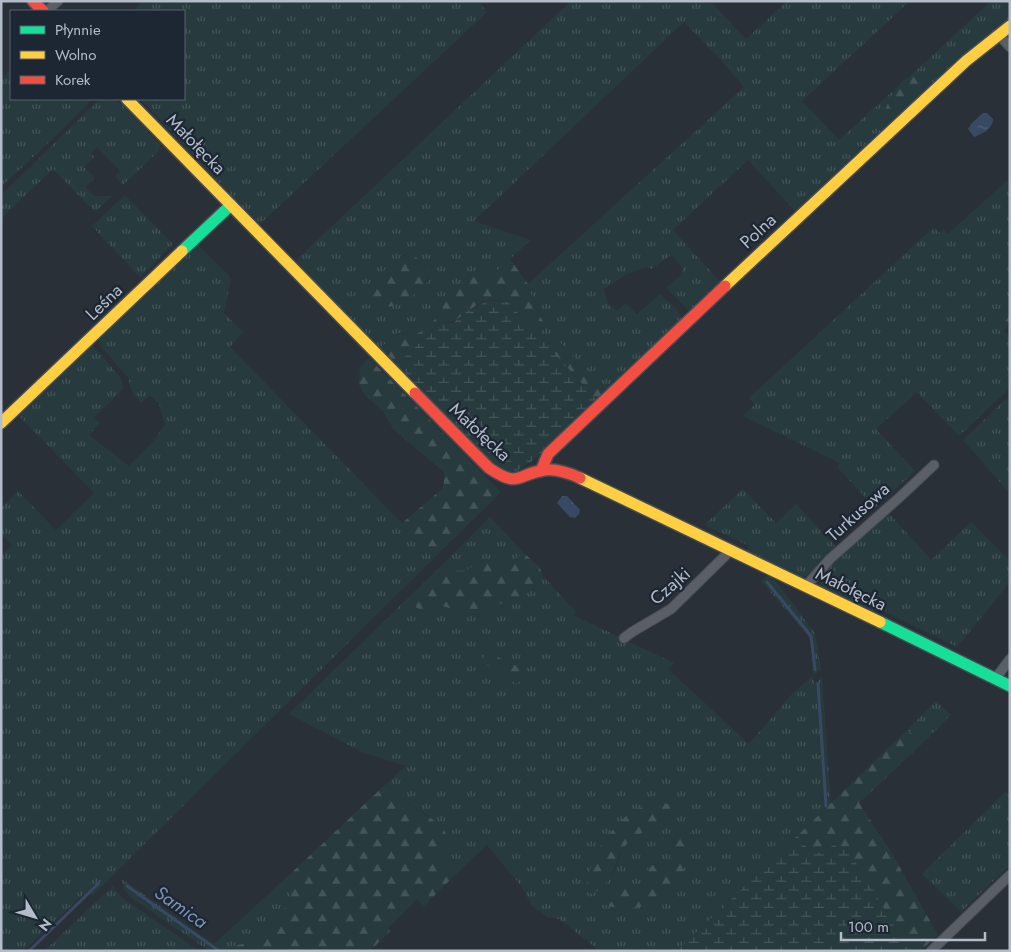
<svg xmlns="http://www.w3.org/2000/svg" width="1011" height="952" font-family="Jost,sans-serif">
	<defs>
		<pattern id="grass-tufts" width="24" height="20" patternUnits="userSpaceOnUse" patternTransform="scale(1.25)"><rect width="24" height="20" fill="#273a3e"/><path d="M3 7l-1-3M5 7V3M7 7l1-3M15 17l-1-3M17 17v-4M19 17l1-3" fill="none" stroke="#445559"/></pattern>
		<pattern id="forest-firs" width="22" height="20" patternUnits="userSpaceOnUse" patternTransform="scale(1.25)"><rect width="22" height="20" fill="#273a3e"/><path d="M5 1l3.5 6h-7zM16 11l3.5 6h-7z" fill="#445559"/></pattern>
		<pattern id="wetland-marsh" width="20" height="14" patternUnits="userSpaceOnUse" patternTransform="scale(1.25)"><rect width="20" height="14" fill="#273a3e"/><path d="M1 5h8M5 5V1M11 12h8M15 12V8" fill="none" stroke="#445559"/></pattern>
		<pattern id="water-ripples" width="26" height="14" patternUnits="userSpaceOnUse" patternTransform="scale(1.25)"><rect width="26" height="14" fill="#384963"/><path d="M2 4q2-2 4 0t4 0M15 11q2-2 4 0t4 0" fill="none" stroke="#526178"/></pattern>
	</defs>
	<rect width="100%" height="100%" fill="#2a3038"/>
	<path fill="url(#grass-tufts)" fill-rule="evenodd" d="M143,1H478L487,12L259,225L140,99H184V11H133Z
		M571,1H710L746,39L787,1H910L802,101L839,140L893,91C890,104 880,116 885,130L795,211L748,160L673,230L723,285L691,313L666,288L680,276L683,268L671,255L652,269L647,267L627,274L604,289L608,305L618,310L626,303L637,314L660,294L678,310L682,321L607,393L556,338L547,346L537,335L546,326L535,307L528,284L744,87L722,61L684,22L474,221L531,240L490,277L481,278L422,331L416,334L398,333L380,348L295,261ZM404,255L420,260L423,268L428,272L429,280C416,294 399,309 379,304L367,286Z
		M991,1H1010V21L935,85L919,76L908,78Z
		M11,69V99H92L64,128L1,187V78Z
		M100,99H116L160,144L159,151L123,185L115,176L120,171L97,147L91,153L94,157L84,167L95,178L85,187L94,196H112L95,212L53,169L1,219V195Z
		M1010,178V315L1005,319L1001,336L1010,345V388L959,436L917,392L876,429L915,471L875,508L837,467L840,463L743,416L755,404L749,398L934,227L939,233L943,229L948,234Z
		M125,195L173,244L140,277L92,226Z
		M196,243L231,278L224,313L243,332L230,347L435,557L92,896L87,891L23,951H1V556L12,545L1,534V508L18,491L56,530L94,493L19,416L18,413L90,342L119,376L124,388L94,418L100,423L89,435L129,466L151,444L165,425L159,404L150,395L141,403L132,392L128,377L101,347L97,337Z
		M1010,395V487L1007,490L963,440Z
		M743,489L776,523L796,504L837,548L808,575L798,578L745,552L750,546L704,525Z
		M888,512L931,560L971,522L1010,561V582L957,647L879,609L874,614L823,590L819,577Z
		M490,517L524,553L509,563C502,562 495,560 488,561C471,564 460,581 445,562Z
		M542,575L576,612L573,615L674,663L668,669L749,744L793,693L813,675L811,643L808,636L761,581L768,575L775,580L815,633L821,670L813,675L814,685L822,677L831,804L677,951H600L559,919L547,917L532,906L521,886L487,845L453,877L436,858L445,849L429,816L415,808L386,784L406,766L362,752L289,714L410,596L413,605L420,610L442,606L476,615L489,611L502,603L511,602L533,589ZM661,804L666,821L644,831L631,839L624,846L614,872L598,890L633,811L648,806ZM691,835L687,862L624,909L623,887C633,893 638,893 649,887L647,873L654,864C663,862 669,859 674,852L673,841Z
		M936,701L951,715L923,743L907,730Z
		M1005,792L1010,796V865L961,912L922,874Z
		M286,878L291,892L288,905L249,943L237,945L234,951H209L130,897L123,887L122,879L214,944Z
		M113,886L121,897L199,951H44Z"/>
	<path fill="url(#forest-firs)" d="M919,76L930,78L935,85L885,130C879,115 894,85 907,78C910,76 916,76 919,76Z
		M411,254L420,260L423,268L431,272C424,293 401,305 380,309C378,300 369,296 367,286C380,275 394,258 411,254Z
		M510,259L528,284L535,308L546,326L537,335L508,302C502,301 494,299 488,300C472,303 457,327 443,321L397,364L380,348L398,333L416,334L422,331L440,315L446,299L461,283L469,277H490Z
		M1010,315V322L1004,331L1010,337V345C998,333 994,326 1010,315Z
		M556,338L607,393L598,401L547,346Z
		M369,358L501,492L435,557L401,524L442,489L444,482V472L394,430L383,411L365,396L359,385L360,368Z
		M524,553L540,568L542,575L533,589L521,598L511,602L502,603L489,611L483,613L476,615L442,606L420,610L413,605L410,596L445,562C460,581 471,564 488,561C496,560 502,562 509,563Z
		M486,653C494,654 519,667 526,671L527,679L516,683C502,677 490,671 483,658Z
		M907,730L923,743L859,803L891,852L938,935L920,951H909L863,873L827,850L821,853C811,853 801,844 798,835Z
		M386,784C395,791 404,799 413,807C429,819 442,820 449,841L445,849L437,858L453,877L424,906L417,899L388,928L390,931L370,951H234L237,945L249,943L288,905L291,892L286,878Z
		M676,803L678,808C669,826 644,828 630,841C612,856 620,879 592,894L586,890C587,876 594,857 601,845C607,836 624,816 633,811C646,804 662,804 676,803Z
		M686,820C688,825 690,830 691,835C693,847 688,861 682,872C663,902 632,920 598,901L617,884C632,890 633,895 648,887L647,873L649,867L669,858L674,852C673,838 671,826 686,820Z"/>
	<path fill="url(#wetland-marsh)" d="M489,300L508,302L598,401L532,461L515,472L505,471L494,465L397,364L443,321L448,323H453L466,312Z
		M798,835C801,843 813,856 823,852C826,851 830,848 833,845L845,847L863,873L909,951H677Z"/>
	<path fill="url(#water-ripples)" d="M983,113H987L993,119C993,129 982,134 974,137L968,129L972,123Z
		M562,496H567L580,510L579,514L575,518L570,517L557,503Z"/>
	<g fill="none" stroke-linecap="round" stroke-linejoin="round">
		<path stroke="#384963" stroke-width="3" d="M767,582L811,636L815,670
			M818,684L826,806
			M127,886L219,951
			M29,951L98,884"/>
		<defs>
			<path id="street" d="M47,11L58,1
				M999,35L1010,47
				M806,586L830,559L901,496L934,465
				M624,638L632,632L671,609L731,550
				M995,679L1010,659
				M931,951L1010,875"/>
			<path id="fast" d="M182,251L231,205
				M880,622L1010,686"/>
			<path id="slow" d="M127,99L415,393
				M725,286L966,61L1010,26
				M1,423L182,251
				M580,478L880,622"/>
			<path id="jam" d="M33,1L43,11
				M415,393L489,468C520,489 516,474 545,470C557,469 569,473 580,478
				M541,471L548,454L725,286"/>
		</defs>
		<use href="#street" stroke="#484c53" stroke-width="11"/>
		<use href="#fast" stroke="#484c53" stroke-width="14"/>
		<use href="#slow" stroke="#484c53" stroke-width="14"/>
		<use href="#jam" stroke="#484c53" stroke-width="14"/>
		<use href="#street" stroke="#5a5e66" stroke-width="9"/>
		<use href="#fast" stroke="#16e098" stroke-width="11"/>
		<use href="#slow" stroke="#ffcf43" stroke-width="11"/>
		<use href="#jam" stroke="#f24e42" stroke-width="11"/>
	</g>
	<g text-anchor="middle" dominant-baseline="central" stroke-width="4.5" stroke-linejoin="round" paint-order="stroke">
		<g font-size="18" fill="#b4bcc9" stroke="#1d2633">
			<text transform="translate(196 144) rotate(46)">Małołęcka</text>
			<text transform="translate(758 231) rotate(-43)">Polna</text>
			<text transform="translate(104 302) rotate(-44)">Leśna</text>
			<text transform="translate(480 432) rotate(43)">Małołęcka</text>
			<text transform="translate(858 512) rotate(-42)">Turkusowa</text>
			<text transform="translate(670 586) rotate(-41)">Czajki</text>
			<text transform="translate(851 589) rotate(26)">Małołęcka</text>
		</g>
		<g font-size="19" font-style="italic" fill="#7c92b1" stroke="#1d2633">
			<text transform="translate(181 907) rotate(35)">Samica</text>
		</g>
	</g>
	<rect width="1011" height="952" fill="none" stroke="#b4bcc9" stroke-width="5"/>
	<rect x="10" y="10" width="175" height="90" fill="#1d2633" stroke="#59626f"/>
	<rect x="20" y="26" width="25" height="8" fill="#16e098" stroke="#59626f"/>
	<text x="55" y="35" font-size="15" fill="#b4bcc9">Płynnie</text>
	<rect x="20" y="51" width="25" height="8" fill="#ffcf43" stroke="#59626f"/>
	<text x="55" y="60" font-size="15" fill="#b4bcc9">Wolno</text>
	<rect x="20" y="76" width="25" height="8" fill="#f24e42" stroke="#59626f"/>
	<text x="55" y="85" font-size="15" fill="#b4bcc9">Korek</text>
	<g transform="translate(35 917) rotate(128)" stroke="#1d2633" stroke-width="4" paint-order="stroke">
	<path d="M0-4L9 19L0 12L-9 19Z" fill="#b4bcc9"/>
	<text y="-8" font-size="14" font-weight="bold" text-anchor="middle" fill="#b4bcc9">N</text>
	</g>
	<path d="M841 932v8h144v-8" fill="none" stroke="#b4bcc9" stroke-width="2.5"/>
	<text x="848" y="932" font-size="15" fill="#b4bcc9" stroke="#1d2633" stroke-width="4" paint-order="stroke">100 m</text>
</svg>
